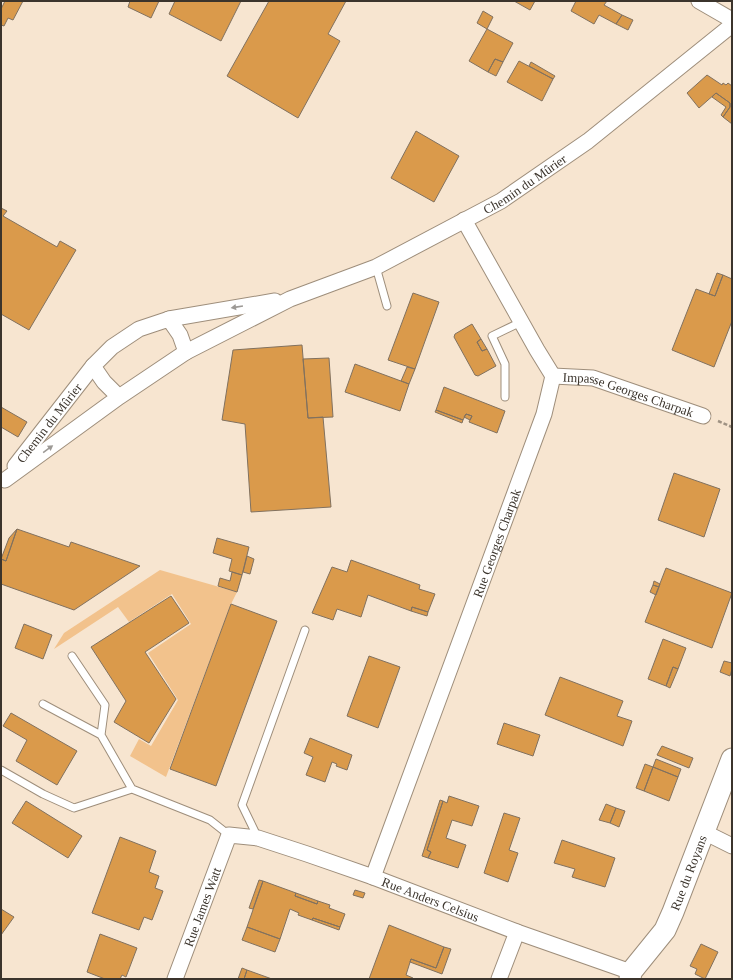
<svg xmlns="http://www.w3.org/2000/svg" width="733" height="980" font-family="'Times New Roman',serif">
	<rect width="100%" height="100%" fill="#f7e5d0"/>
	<path fill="#f2c28c" d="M160,570L237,592L231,604L166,777L130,756L139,739L151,746L178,700L148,653L191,624L172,594L129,622L118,607L54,649L64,633Z"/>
	<path fill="#da9a4b" stroke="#81715f" d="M5,1H23L13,20L8,18L4,26L1,25V9Z
		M130,1H159L151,18L128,7Z
		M175,1H241L221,41L169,14Z
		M269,1H346L328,34L340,41L298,118L227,76Z
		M514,1H535L530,10Z
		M576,1H607L604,5L622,15L616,24L599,15L594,24L571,11Z
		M483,11L493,17L487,29L477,23Z
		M622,15L633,20L628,30L616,24Z
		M487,29L513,43L503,62L495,59L488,72L469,61Z
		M495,59L503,62L496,76L488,72Z
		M519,61L553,79L542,101L507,82Z
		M531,62L555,76L553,79L529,66Z
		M707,75L722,85L723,83L726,85L728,83L732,86V124L723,117L730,107V103L716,93L699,108L687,93Z
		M716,93L730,103V107L723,117L721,115L726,107L712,97Z
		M416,131L459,156L434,202L391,178Z
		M1,208L7,211L3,216L57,247L60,241L76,250L29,330L1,314Z
		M717,273L723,275L715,296L709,294Z
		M723,275L732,279V321L714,367L672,350L696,289L715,296Z
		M413,293L439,302L415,369L388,360Z
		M472,324L481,339L477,342L482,351L487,349L496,366L478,376L475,375L454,337L455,334Z
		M481,339L487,349L482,351L477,342Z
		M302,345L308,418L323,417L331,507L251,512L245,424L222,420L233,350Z
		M329,358L333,417L308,418L303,359Z
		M355,364L409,384L400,411L345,392Z
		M407,367L415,369L409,384L401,381Z
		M444,387L505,411L497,433L469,422L472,416L466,414L463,420L436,410Z
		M1,407L27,422L18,437L1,427Z
		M436,410L463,420L462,423L435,412Z
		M466,414L472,416L470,420L464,417Z
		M674,473L720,489L704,537L658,520Z
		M17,529L69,547L71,542L140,566L74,610L1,584V559L6,561Z
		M17,529L6,561L1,559L9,538Z
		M217,538L249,547L242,575L229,571L232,559L213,553Z
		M247,556L254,559L250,574L243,572Z
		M351,560L420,585L419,589L435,594L428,612L412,607L411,611L368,595L361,617L337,609L333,620L312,613L332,567L347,572Z
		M666,568L732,593L712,648L645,622Z
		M232,572L242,575L237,592L218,586L220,578L230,581Z
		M654,581L660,584L659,587L653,585Z
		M653,585L659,587L656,595L650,592Z
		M171,596L189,623L145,652L176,699L149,743L114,722L126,701L91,647Z
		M231,604L277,621L216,786L170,769Z
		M412,607L428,612L427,616L411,611Z
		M24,624L52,635L43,659L15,648Z
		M663,639L686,648L678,669L673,667L666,686L648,679Z
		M369,656L400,667L378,728L347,716Z
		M724,661L732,663V669L730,676L720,672Z
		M673,667L678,669L670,688L666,686Z
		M560,677L623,701L617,716L632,721L623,746L545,715Z
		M11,713L77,751L57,785L16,761L27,740L3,726Z
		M504,723L540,735L533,756L497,744Z
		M310,738L352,755L347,770L336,766L337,764L332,762L325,782L306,775L313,757L304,753Z
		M662,746L693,758L689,768L657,755Z
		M656,759L681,769L678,777L653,767L644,791L636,788L645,764L653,767Z
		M653,767L678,777L669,801L644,791Z
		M449,796L479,806L472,826L452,820L446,838L466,845L458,868L428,858L431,852L427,850L443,801L447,803Z
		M440,800L443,801L427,850L431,852L428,858L422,856Z
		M26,801L82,836L68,858L12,823Z
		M606,804L616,808L610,823L599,820Z
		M616,808L625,811L619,827L610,823Z
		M504,813L520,818L509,850L518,853L508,882L484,873Z
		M120,837L156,851L149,872L159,876L155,888L163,891L152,920L144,917L139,930L92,913Z
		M562,840L615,858L605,887L572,877L575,869L554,863Z
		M259,880L263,881L253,909L249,908Z
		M263,881L296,893L295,896L317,904L318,901L330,905L329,908L345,914L340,927L313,918L312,920L298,915L299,913L290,909L280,939L247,927Z
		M355,890L365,893L363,898L353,895Z
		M296,893L318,901L317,904L295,896Z
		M1,909L14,917L1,935Z
		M313,918L340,927L339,930L312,920Z
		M389,925L444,947L436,968L411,959L406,975L413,978V979H369Z
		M247,927L280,939L275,952L242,940Z
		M100,934L137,948L126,977L122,975L120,979H105L87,972Z
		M701,944L718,952L705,979L695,974L697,969L690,966Z
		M444,947L451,949L442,974L410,962L411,959L436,968Z
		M242,968L247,970L244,979H238Z
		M247,970L272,979H244Z"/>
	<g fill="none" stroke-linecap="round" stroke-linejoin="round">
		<defs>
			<path id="lane" d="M376,267L387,306
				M505,397V364L492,336L521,322
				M72,656L105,705L101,735
				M43,704L101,735L132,789L210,820L229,835
				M1,770L43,794L74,808L132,789
				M258,838L242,805L305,630"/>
			<g id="street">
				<path d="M699,1L732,20"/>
				<path d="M169,319L275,301"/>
				<path id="s1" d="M186,352L290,299L376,267L501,201L588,141L732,25"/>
				<path id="s2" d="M553,376L593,378L703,416"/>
				<path id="s3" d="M15,466L93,366"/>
				<path d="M5,480L119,397L186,352L180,335L169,319L139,329L112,347L93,366L104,382L119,397"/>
				<path d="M704,832L732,846"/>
				<path id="s4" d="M373,877L544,414L553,376L537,350L464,220"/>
				<path id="s5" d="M175,979L229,835L258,838L307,854L373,877L517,932L631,972"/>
				<path d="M499,979L517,932"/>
			</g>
			<g id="secondary">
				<path id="s6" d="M630,979L631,972L665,930L673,912L732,759"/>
			</g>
		</defs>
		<use href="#lane" stroke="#9e8e7b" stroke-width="9"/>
		<use href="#street" stroke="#9e8e7b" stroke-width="17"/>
		<use href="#secondary" stroke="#9e8e7b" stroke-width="23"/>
		<path stroke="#9f9283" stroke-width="2.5" stroke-dasharray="4 2" stroke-linecap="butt" d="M718,421L732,427"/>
		<use href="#lane" stroke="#fff" stroke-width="7"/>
		<use href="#street" stroke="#fff" stroke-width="15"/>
		<use href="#secondary" stroke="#fff" stroke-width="21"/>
	</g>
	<defs><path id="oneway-solid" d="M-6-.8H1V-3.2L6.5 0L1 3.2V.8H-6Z"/></defs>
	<g fill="#9d9a96">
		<use href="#oneway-solid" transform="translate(237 307) rotate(171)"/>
		<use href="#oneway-solid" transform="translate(48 449) rotate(-36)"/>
	</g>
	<g text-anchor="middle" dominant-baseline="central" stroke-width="3.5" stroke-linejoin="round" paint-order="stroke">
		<g font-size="13" fill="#3b342c" stroke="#f7e5d0">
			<text stroke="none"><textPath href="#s1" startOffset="379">Chemin du Mûrier</textPath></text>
			<text stroke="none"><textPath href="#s2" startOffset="78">Impasse Georges Charpak</textPath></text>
			<text stroke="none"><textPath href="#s3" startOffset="55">Chemin du Mûrier</textPath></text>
			<text stroke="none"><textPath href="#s4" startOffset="356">Rue Georges Charpak</textPath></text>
			<text stroke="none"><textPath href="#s6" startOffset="123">Rue du Royans</textPath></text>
			<text stroke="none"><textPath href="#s5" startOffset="366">Rue Anders Celsius</textPath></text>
			<text stroke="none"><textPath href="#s5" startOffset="77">Rue James Watt</textPath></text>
		</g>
	</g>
	<rect width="733" height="980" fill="none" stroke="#3b342c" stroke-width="4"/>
</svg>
